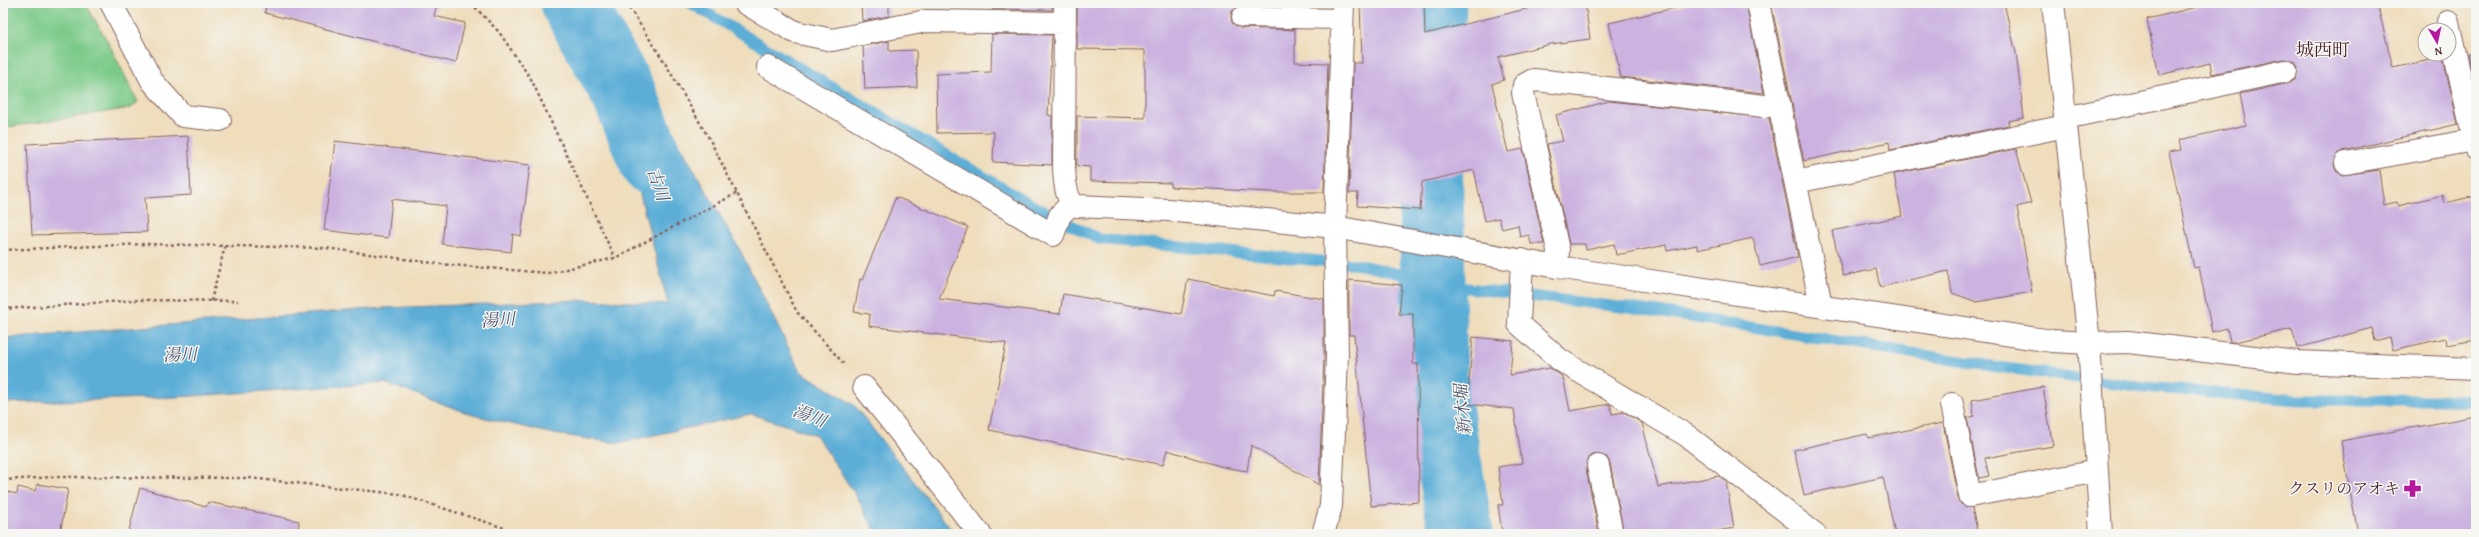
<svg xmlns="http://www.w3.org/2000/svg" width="2479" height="537" font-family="'Gentium Book Plus','Noto Serif JP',serif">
	<rect width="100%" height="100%" fill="#f6f6f2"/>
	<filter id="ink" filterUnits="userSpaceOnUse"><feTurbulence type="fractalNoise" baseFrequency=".025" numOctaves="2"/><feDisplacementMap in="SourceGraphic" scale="8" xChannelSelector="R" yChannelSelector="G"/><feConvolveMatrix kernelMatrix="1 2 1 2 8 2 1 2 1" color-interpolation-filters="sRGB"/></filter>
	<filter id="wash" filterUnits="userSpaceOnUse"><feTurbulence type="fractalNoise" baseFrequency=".012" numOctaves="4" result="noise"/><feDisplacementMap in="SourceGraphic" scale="16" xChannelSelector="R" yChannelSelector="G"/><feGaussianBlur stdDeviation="0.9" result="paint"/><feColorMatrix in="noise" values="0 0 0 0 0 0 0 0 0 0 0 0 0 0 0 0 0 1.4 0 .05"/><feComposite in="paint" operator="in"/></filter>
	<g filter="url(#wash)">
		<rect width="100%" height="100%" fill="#efddbb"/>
		<path fill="#7bca89" stroke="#62745a" d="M3,3H85L108,42L138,102L131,108L3,128Z"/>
		<path fill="#5caed7" stroke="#536681" d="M612,57L684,152L741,252L800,371L854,405L955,534H877L857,497L816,435L751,414L618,443L554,434L473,415L385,383L177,397L3,403V338L384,308L587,300L668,304L634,171Z"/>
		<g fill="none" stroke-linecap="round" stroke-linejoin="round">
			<path stroke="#5caed7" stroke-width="11" d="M690,3L1030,204L1099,239L1361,265L1450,286L1652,311L1991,366L2144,387L2298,400H2476"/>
			<path stroke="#5caed7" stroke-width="65" d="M573,3L624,94L652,163
				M1434,3L1430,147L1435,376L1461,534"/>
		</g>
		<g id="blocks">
			<path fill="#cbb2e0" d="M266,3H437L434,16L465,23L456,63L265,13Z
				M861,3H889V16L862,21Z
				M992,3H1052V10L992,9Z
				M1077,3H1295V7L1242,6L1232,11L1231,17L1232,23L1241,28L1295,30V62L1328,63L1324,192H1271L1171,187V183L1090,181V167L1077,166V116L1145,118V50L1077,49Z
				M1360,3H1424L1425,34L1530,8L1529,3H1585L1590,39L1551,44L1498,57L1504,80L1492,84L1508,152L1523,149L1544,244H1531L1529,235L1520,237L1518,225L1502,229L1499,218L1485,221L1474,170L1422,182L1420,210L1357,206L1358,193H1349L1353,63H1362Z
				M1696,3H1746L1764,93L1621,77L1609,23Z
				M1771,3H2004L2016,53L2024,118L2008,121L2009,125L1890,150L1889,142L1804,161Z
				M2214,3H2377L2393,68L2443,57L2458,124L2343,151L2338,154L2334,165L2336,171L2342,175L2379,170L2384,205L2397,202L2398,206L2442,195L2444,203L2476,196V340L2447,345L2446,338L2393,350L2390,337L2375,341L2372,328L2297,348L2292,329L2235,342H2230L2227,328L2212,332L2199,267L2194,268L2169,152L2181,150L2179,140L2246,125L2240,94L2289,83L2295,80L2298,69L2295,62L2284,59L2212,74L2210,63L2159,75L2147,19Z
				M992,34L1052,35L1048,115L1052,116V165L993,162L994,132L937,133L936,74L991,72Z
				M889,41V51L916,50L917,87L865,89L863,46Z
				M2476,52V91L2468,54Z
				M1609,101L1769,118L1798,257L1760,266L1753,238L1697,250V245L1667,251L1666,245L1616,255L1614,244L1586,250L1585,244H1569L1547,144L1563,141L1556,115Z
				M188,136L191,195L145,198L147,232L32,235L27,144Z
				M335,141L530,165L521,236L513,234L511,252L442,244L446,206L392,199L388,238L324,230Z
				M2016,149L2031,203L2017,207L2032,292L1977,302L1952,293L1948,271L1880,287L1876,269L1843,276L1832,231L1902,216L1894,174Z
				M896,197L968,227L939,299L1060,314L1063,294L1181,314L1188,279L1274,296L1275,291L1324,299V356L1319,485L1251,445L1247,471L1223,467L1167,450L1163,465L989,430L1006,343L869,326L870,314L854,312L860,279L862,280Z
				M1349,280L1402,285L1399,314H1413V364H1418L1419,502L1371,506L1354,335H1349Z
				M1473,337L1513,341L1510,375L1550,368L1563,377L1570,411L1610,404L1612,414L1624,412L1642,423L1658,487L1719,476L1726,481L1734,528L1700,534H1624L1610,463L1607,457L1596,454L1589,457L1586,468L1599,534H1502L1498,505H1503L1498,467L1522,463L1514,409L1467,404Z
				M2043,387L2053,446L1985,458L1989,476L1979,478L1967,418L1974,416L1972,400Z
				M2476,416V534H2358L2341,441Z
				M1943,423L1958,498L1961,504L1972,508L1978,534H1895L1883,477L1804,495L1794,450L1867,434L1868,438Z
				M37,484L68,489L60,534H22L3,531V491L17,494L18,487L35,491Z
				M140,488L206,507L208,502L299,521L298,534H128Z"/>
		</g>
	</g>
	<g filter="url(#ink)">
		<use href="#blocks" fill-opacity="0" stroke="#84625d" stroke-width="1"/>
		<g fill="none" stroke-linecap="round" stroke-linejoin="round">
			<defs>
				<path id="lane" d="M1242,17L1343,19"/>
				<path id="street" d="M111,3L152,81L183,116L220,120
					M745,3L795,32L832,40L926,21L1064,23
					M1065,3L1064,169C1065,181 1065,199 1076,206L1168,210L1335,227L1557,267L2052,341L2089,343L2128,342L2297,362L2476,369
					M1758,3L1821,305
					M2448,22L2476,149
					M768,67L1053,235L1060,215L1072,203
					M2065,118L2286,71
					M2346,163L2474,140
					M1796,182L2066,126
					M1522,260L1519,324L1560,360L1686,435L1815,534
					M1557,267L1558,250L1523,93L1524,85L1533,80L1545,81L1764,106L1780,105
					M864,387L980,534
					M1952,404L1970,496L2097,471
					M1598,466L1612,534
					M1323,534L1331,506L1337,356L1335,227L1343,3"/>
				<path id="secondary" d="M2053,3L2089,343L2101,534"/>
			</defs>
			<use href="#lane" stroke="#84625d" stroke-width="22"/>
			<use href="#street" stroke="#84625d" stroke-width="24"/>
			<use href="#secondary" stroke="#84625d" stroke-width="24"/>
			<path stroke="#84625d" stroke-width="2.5" stroke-dasharray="3 3" stroke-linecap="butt" d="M471,3L499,32L531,79L615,258
				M626,3L662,58L710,140L797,312L845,365
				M3,250L145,244L326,248L440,264L548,273L615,258L737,193
				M211,301L225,246
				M3,309L139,300L238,301
				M3,480L54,477L249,478L399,494L523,534"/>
			<use href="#lane" stroke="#fff" stroke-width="20"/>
			<use href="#street" stroke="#fff" stroke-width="22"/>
			<use href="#secondary" stroke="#fff" stroke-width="22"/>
		</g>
	</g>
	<defs>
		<symbol id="pharmacy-bare" viewBox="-9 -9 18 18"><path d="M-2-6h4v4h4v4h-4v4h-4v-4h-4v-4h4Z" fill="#b5179e" stroke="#f6f6f2" stroke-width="2.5" paint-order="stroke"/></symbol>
	</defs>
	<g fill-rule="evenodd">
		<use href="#pharmacy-bare" x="2400" y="476" width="25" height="25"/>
	</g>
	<g text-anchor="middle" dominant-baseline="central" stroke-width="3" stroke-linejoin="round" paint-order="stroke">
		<g font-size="16" fill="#4a1f2b" stroke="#f6f6f2" text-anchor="end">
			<text x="2400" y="488">クスリのアオキ</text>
		</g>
		<g font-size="17" font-style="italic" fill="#515870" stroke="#f6f6f2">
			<text transform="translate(659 184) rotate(71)">古川</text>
			<text transform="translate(498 319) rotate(-4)">湯川</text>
			<text transform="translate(180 354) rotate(-2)">湯川</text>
			<text transform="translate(1462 410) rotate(-95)">新木堀</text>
			<text transform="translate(810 415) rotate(22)">湯川</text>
		</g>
		<g font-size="18" fill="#4a1f2b" stroke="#f6f6f2">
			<text x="2323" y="49">城西町</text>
		</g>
	</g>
	<rect width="2479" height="537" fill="none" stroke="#f6f6f2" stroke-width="16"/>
	<g transform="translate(2437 42) rotate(171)"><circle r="19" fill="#f6f6f2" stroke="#b1a0a2"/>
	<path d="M0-3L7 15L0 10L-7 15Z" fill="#b5179e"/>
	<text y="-6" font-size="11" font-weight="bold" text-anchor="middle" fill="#4a1f2b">N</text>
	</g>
</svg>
